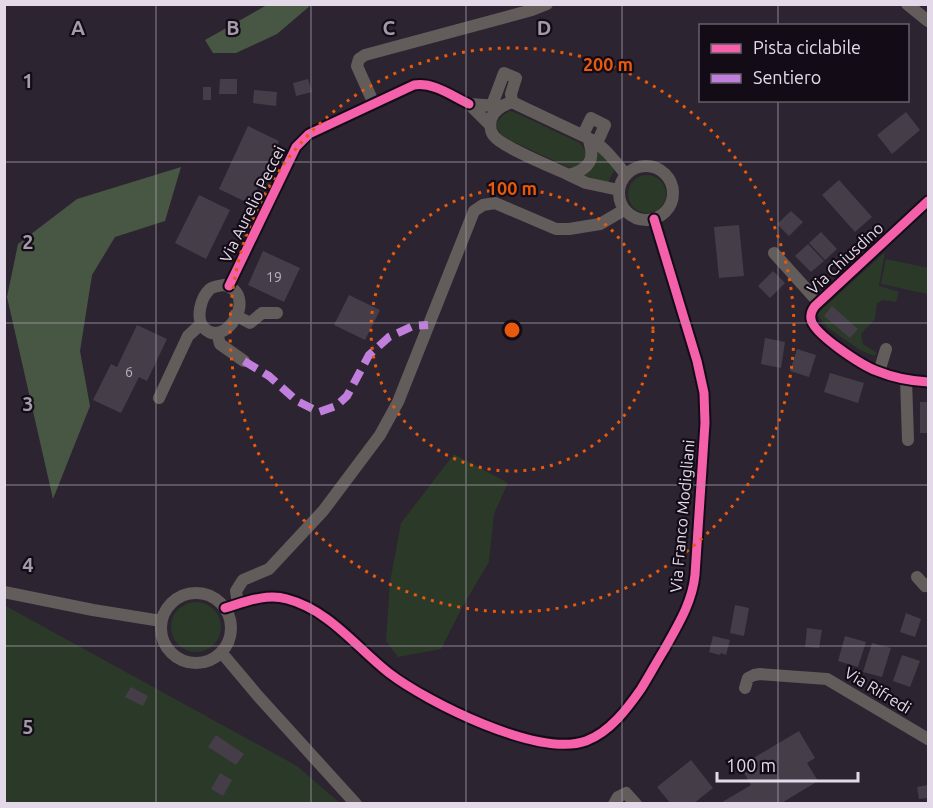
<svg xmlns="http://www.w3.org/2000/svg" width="933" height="808" font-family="Ubuntu,sans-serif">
	<rect width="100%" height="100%" fill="#2c2430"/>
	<path fill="#2b3928" d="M510,111L516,113L580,143L586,152C584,162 581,167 570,168L503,137L497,128V122L503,115Z
		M595,145L617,167L611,176L608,183L579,177Z
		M628 194a19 19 0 1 1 38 0a19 19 0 1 1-38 0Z
		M885,252L879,286L899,292L896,302L883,300L877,303L875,319L861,334L863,344L877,353L874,356L860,350L828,328L817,314Z
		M886,259L928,268V286L927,294L881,284Z
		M454,454L508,483L494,514L489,562L464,604L441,649L398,657L386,641L390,582L401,523Z
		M171 627a25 25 0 1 1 50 0a25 25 0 1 1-50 0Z
		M4,605L297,766L340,803H5Z"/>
	<path fill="#485744" d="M267,5H311L277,34L236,53H213L205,40Z
		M181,167L165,221L115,237L92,275L80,351L90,406L53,499L7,297L18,244L77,199Z"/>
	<path fill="#453e49" d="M220,79H237V94H219Z
		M308,79L312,92L296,96L293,83Z
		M203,87H211V100H203Z
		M254,90L277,92L276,106L253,103Z
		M906,112L920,130L892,154L877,135Z
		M248,126L279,141L250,204L219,189Z
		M839,180L872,217L855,232L822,195Z
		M199,195L230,210L206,259L175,243Z
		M791,211L803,222L789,236L777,224Z
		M739,225L744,276L719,278L714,227Z
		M821,232L837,249L825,260L809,243Z
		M808,244L824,261L811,272L795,256Z
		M263,251L300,268L284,302L248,285Z
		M773,271L785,283L770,298L758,286Z
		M349,295L380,310L365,340L334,325Z
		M832,306L858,329L850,338L824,316Z
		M137,325L167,339L147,381L139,377L121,413L93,400L111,364L117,367Z
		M765,338L785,342L781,368L761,364Z
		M797,349L816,355L809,377L790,371Z
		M830,373L864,383L858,403L824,392Z
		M920,402H928V433H920Z
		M735,605L749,608L744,636L730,633Z
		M906,613L921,619L915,637L900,632Z
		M807,628L822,630L819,648L805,647Z
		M713,636L730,640L726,655L721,653L720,655L709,652Z
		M845,636L866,642L858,667L838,661Z
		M872,643L891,648L882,677L863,672Z
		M902,655L920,661L910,687L893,681Z
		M131,687L148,696L143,706L125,697Z
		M799,731L815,758L807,763L818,781L780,804H719L751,785L740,766Z
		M216,735L244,754L236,765L208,747Z
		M691,760L713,788L693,804H671L657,787Z
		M220,773L232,780L223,796L211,789Z
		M928,785V798L919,799L917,787Z"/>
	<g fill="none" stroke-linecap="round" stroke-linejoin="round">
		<path stroke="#625d5b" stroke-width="12" d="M907,4L928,21
			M374,104L357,66L359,59L365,55L532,10L547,4
			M492,105L504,73L516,78L511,94L512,102
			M490,125L469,104L500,106
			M583,135L591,118L605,125L597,143
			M588,138C596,159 590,169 569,175C554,168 502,147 494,136C490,132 490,124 491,119C494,109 503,105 512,102L588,138C604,146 615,161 626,175
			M619 193a27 27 0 1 1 54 0a27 27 0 1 1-54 0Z
			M569,175L586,183L619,190
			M928,201L815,306C812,310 810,314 811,319C813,334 863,366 877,371C894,378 911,381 928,382
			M774,253L819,303
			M224,285C260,294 225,350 204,328C195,318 201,297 210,289C214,286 219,286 224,285Z
			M229,286L296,147L309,134L414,85C434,82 452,96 469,104
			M235,315L250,323L262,313H277
			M217,333L220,344L244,361
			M879,372L886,349
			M906,379L908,440
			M159,398L188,336L201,324
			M917,577L925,586L928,584
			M4,592L93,610L161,621
			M161 628a35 35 0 1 1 70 0a35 35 0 1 1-70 0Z
			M238,604L236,591L243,580L269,569L323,511L380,435L398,402L474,211L483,205L495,203L556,229H569L600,224L624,210
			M225,608C245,602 266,593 287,599C329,610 356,647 389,673C427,702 538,758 586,741C610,732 627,709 641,689C649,676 656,663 664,650C678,625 692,603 695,575L705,423L704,393L697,361L654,219
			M221,652L258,696L356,804
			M745,688L748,678L754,675L760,674L827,679L928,739
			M614,804L618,797L626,793L636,804"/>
		<path stroke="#c07fdc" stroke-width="8" stroke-dasharray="15 8" stroke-linecap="butt" d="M244,361L269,376L297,401L319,412L336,406L347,396L369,355L389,337L413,326L428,325"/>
		<defs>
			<path id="cycleway" d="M928,201L815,306C812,310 810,314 811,319C813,334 863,366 877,371C894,378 911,381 928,382
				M229,286L296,147L309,134L414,85C434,82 452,96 469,104
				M225,608C245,602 266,593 287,599C329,610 356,647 389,673C427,702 538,758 586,741C610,732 627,709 641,689C649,676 656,663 664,650C678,625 692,603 695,575L705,423L704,393L697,361L654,219"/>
		</defs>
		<use href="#cycleway" stroke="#130c16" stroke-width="13"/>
		<use href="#cycleway" stroke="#f560ab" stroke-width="9"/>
	</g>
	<path fill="none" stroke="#a49aa8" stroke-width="1.5" stroke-opacity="0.55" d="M156,4V804M311,4V804M466,4V804M622,4V804M778,4V26M778,100V804M4,162H928M4,323H928M4,485H928M4,646H928"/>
	<g fill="none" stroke="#e8590c" stroke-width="3" stroke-dasharray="3 6">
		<circle cx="512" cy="330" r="141"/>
		<circle cx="512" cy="330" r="282"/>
	</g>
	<g text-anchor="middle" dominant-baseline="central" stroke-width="4.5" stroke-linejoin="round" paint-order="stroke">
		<g font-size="14" fill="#bcb2c1">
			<text x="274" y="277">19</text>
			<text x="129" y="372">6</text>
		</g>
		<g font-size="16" fill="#e4d9e9" stroke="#130c16">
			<text transform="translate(252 204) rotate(-64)">Via Aurelio Peccei</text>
			<text transform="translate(845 258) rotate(-43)">Via Chiusdino</text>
			<text transform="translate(682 516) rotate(-85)">Via Franco Modigliani</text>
			<text transform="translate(878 690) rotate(31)">Via Rifredi</text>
		</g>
	</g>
	<g font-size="20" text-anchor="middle" font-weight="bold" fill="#a49aa8" stroke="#130c16" stroke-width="4.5" stroke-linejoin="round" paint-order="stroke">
		<text x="78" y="35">A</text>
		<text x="233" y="35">B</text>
		<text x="389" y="35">C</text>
		<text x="544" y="35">D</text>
		<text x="28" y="88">1</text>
		<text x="28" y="249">2</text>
		<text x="28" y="411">3</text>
		<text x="28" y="572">4</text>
		<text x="28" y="734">5</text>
	</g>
	<circle cx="512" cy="330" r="9" fill="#e8590c" stroke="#130c16" stroke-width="3"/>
	<g font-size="18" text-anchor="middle" font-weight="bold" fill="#e8590c" stroke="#130c16" stroke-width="4.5" stroke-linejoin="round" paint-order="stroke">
		<text x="608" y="71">200 m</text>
		<text x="512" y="195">100 m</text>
	</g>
	<rect width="933" height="808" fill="none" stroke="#e4d9e9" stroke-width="12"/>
	<rect x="699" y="24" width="210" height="78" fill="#130c16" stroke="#675e6a" stroke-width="1.5"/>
	<rect x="711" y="44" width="30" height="9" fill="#f560ab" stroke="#675e6a" stroke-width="1.5"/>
	<text x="753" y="54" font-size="18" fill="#e4d9e9">Pista ciclabile</text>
	<rect x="711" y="74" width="30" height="9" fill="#c07fdc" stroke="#675e6a" stroke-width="1.5"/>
	<text x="753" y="84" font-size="18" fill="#e4d9e9">Sentiero</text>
	<path d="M717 772v9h141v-9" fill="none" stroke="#e4d9e9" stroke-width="3"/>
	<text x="726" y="772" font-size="18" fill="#e4d9e9" stroke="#130c16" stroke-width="4.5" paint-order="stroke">100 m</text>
</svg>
